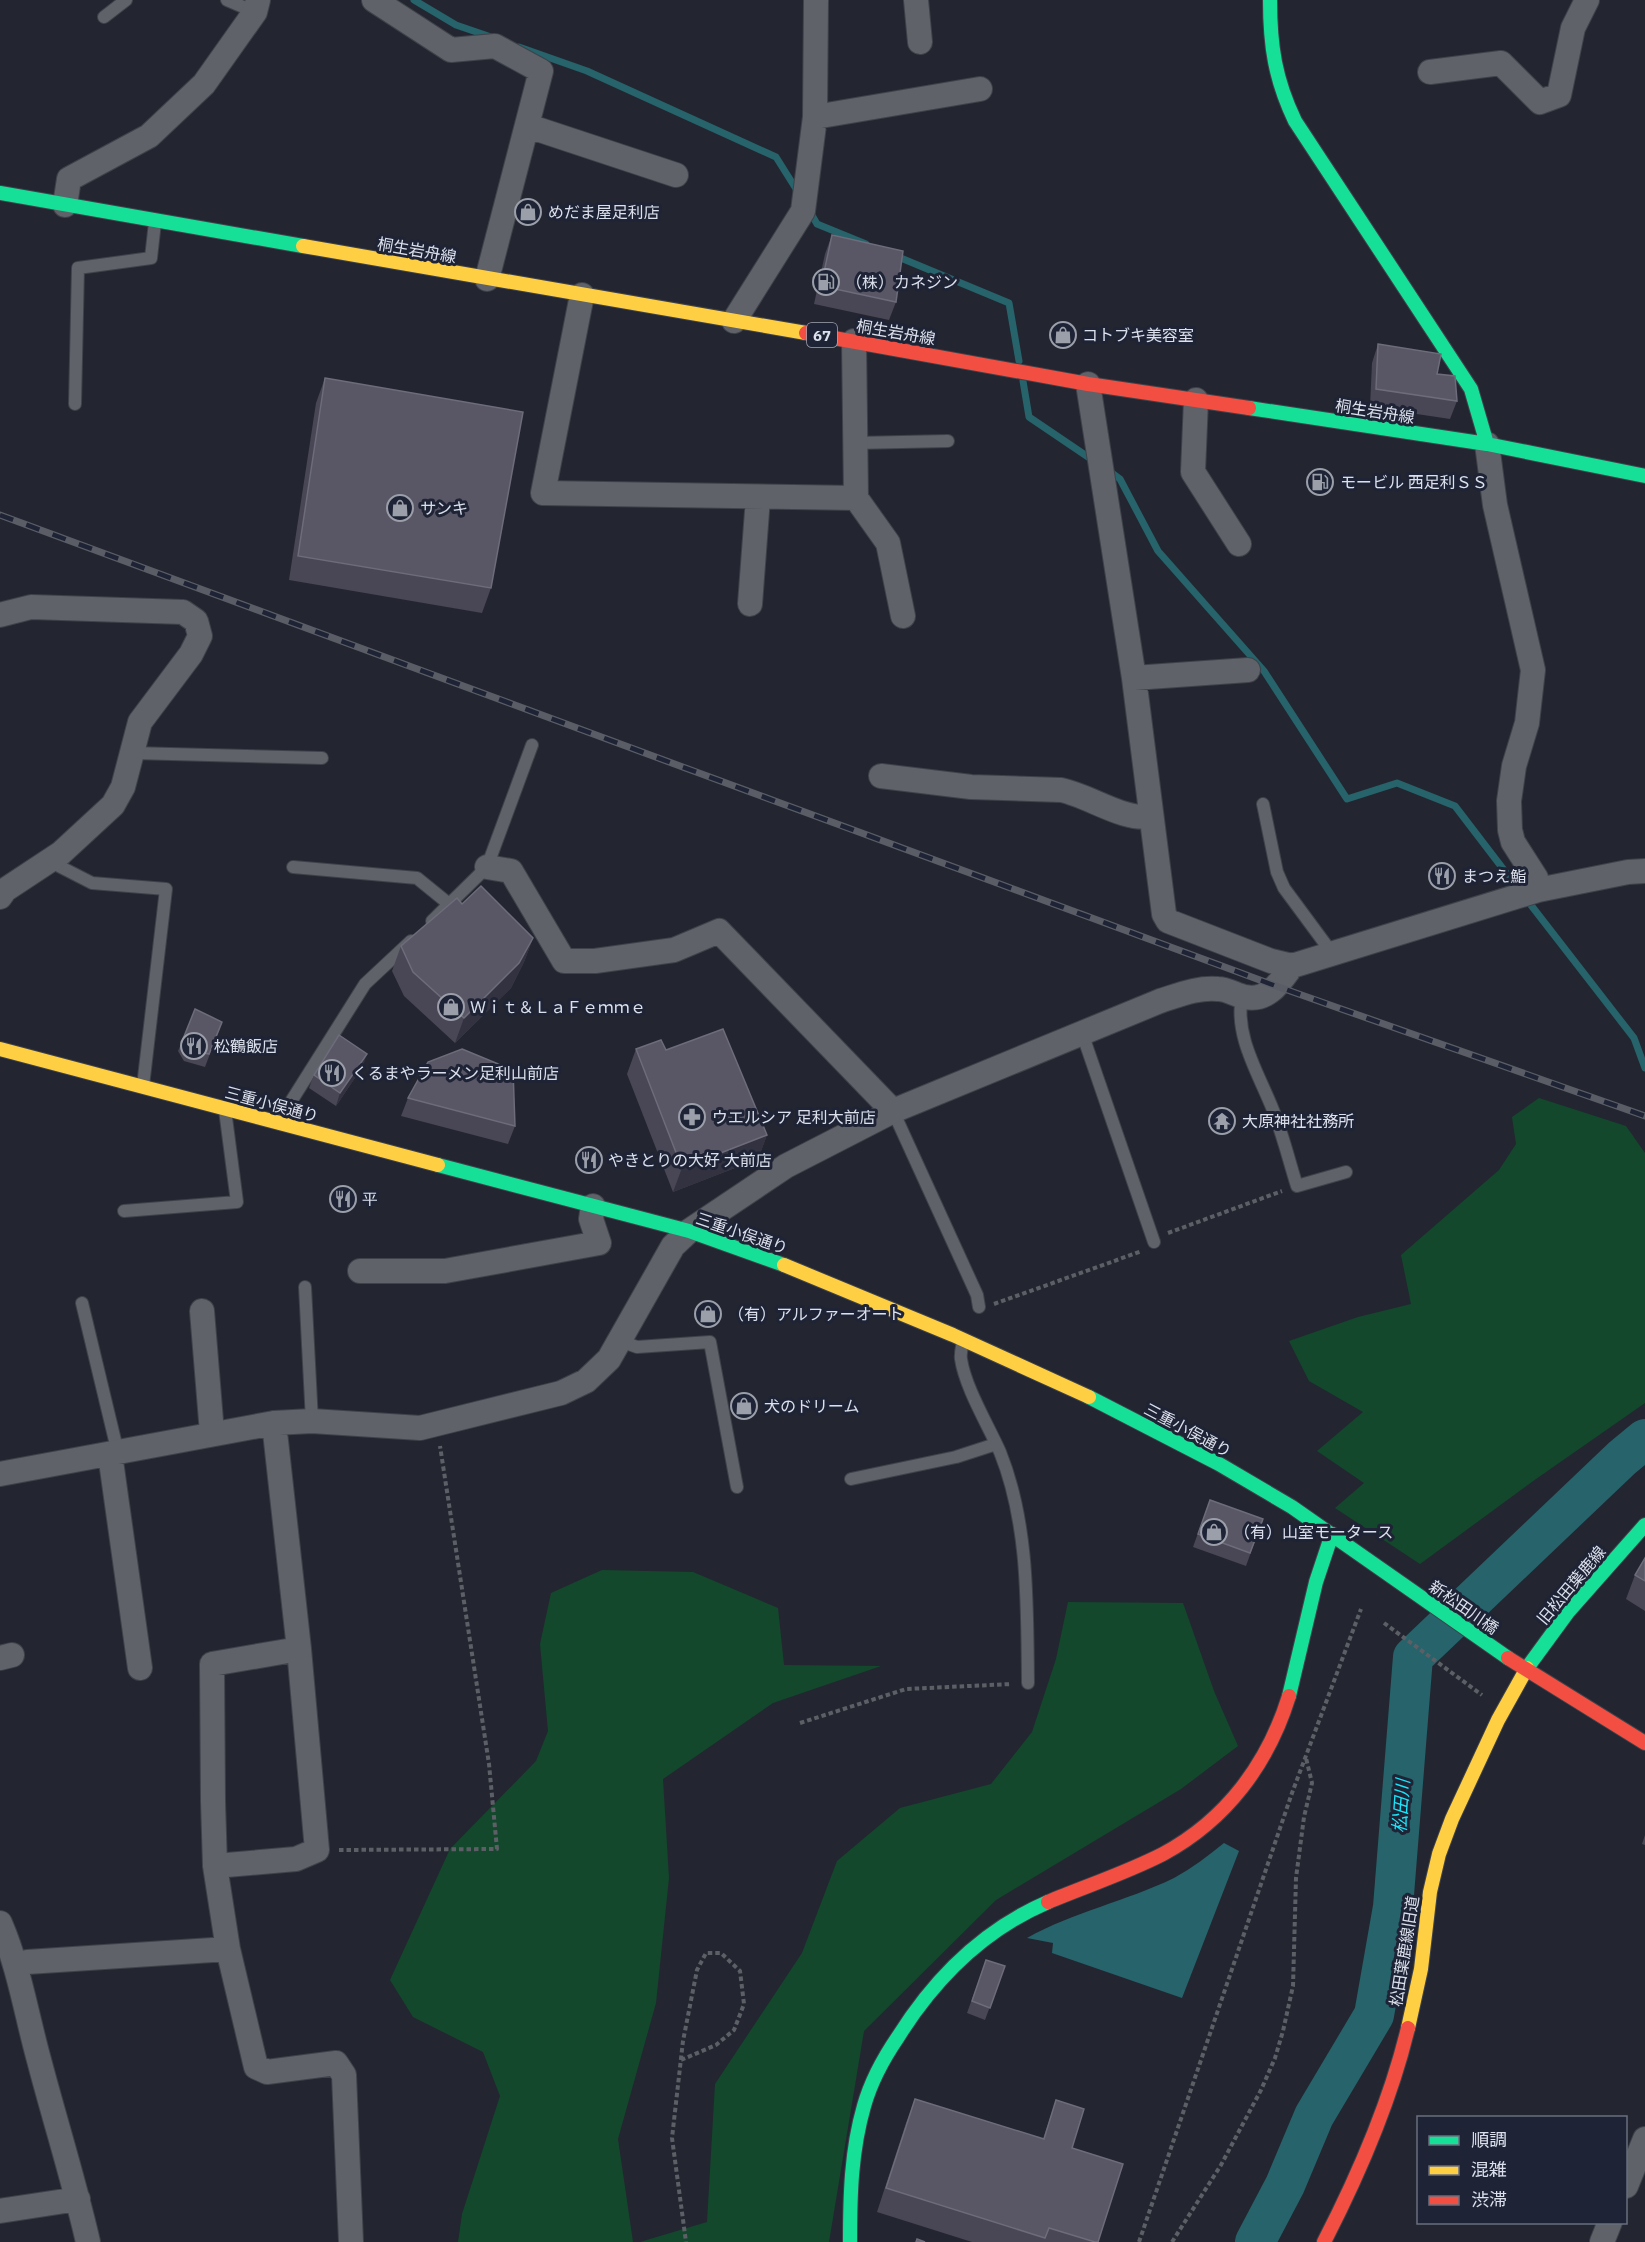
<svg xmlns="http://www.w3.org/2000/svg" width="1645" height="2242" font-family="'IBM Plex Sans','Noto Sans JP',sans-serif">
	<rect width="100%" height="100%" fill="#232630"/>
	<path fill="#13482d" d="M1539,1098L1626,1126L1645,1153V1403L1536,1479L1420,1564L1335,1508L1364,1483L1317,1451L1363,1412L1309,1381L1289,1341L1358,1317L1411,1304L1401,1255L1499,1170L1516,1144L1512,1117Z
		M602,1570L693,1572L778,1608L784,1665L881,1666L773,1703L663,1779L669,1878L656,2003L618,2139L633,2242H458L462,2214L500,2096L483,2052L413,2017L390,1980L450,1849L536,1761L548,1731L540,1644L551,1593Z
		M1068,1602L1183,1603L1214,1691L1238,1746L1181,1789L996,1900L864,2031L829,2242H640L707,2222L715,2084L802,1953L837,1861L900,1808L991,1784L1032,1732L1056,1659Z"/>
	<path fill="#26636b" d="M1224,1843L1239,1851L1182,1998L1052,1953L1053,1943L1027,1938C1073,1912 1127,1901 1174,1878C1192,1868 1208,1856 1224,1843Z"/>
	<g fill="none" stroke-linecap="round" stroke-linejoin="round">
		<path stroke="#26636b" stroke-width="7" d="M414,0L456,25L491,37
			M519,47L587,71L776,157L798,192
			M809,210L817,224L866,244
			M896,256L1009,303L1019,361
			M1023,381L1029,417L1094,461
			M1108,470L1120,479L1158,551L1264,671L1347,799L1397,783L1455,806L1520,891
			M1527,900L1634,1038L1645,1068"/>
		<path stroke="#26636b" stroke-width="40" d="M1255,2242L1285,2185L1314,2116L1374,2015L1393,1907L1413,1657L1622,1458L1645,1439"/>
		<defs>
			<path id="lane" d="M227,0L255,12
				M104,17L126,0
				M75,404L78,268L151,258L155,222
				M855,443L948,441
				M133,753L322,758
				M1263,804L1277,872L1284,888L1332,953
				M49,861L92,883L166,889L143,1086
				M293,867L417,878L449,904
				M432,921L487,867L532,745
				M1242,996C1234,1036 1259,1074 1273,1110C1283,1135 1289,1161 1297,1186L1346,1172
				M1082,1033L1154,1242
				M893,1111L977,1295L979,1307
				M280,1119L365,984L411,941
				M124,1211L237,1202L225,1110
				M305,1287L312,1421
				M82,1303L118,1453
				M620,1341L637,1347L710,1342L737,1487
				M963,1341C962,1347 960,1354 961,1359C965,1387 988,1425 1000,1452C1029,1524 1027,1606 1028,1683
				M851,1479L956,1457L996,1444"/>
			<path id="street" d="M374,0L451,50L495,46L541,71L487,279
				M916,0L920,42
				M1430,72L1501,63L1540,102L1559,95L1573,28L1587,0
				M815,117L980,89
				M528,126L676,175
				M65,205L69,179L149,136L204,84L255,12L258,0
				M582,295L543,493L856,498L854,341
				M734,321L803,211L815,117L816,0
				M1088,384L1134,678L1164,914L1168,921L1271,961L1292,966L1538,890L1628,872L1645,871
				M1196,400L1193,472L1239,544
				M1487,444L1495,505L1533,670L1527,723L1514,766L1509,801L1510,830L1513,842L1536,878L1538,890
				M856,498L888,543L903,616
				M750,604L758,498
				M0,615L31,607L183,612L196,621L200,636L191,654L140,722L123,787L113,805L61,853L5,890L0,897
				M1134,678L1248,670
				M881,776L971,787L1061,790C1088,795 1125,822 1151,816
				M487,867L511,871L564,961H595L674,950L719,931L893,1111
				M360,1271H445L599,1243L591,1219L593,1206
				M202,1311L212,1433
				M274,1423L299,1649L317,1850L296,1859L215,1866L228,1949L256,2067L267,2072L336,2063L344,2075L351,2242
				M110,1454L140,1668
				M0,1474L274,1423L312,1421L420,1428L561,1393L586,1381L609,1359L673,1246L689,1231L786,1166L893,1111L1160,1001C1179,995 1198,987 1218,989C1227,989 1236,995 1245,997C1268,1002 1280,982 1292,966
				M0,1658L12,1655
				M215,1866L213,1801L212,1664L299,1649
				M0,1923C19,1967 26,2013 39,2060C55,2121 74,2181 88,2242
				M16,1965L27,1962L228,1949
				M1626,2186L1645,2139
				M0,2211L78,2199
				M1602,2242L1610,2222"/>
			<path id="fast" d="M1270,0C1270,46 1275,79 1295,121L1471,389L1487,444
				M0,193L303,246
				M1249,408L1487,444L1645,476
				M438,1165L689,1231L784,1265
				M1089,1397L1219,1464L1292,1507L1508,1658
				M1527,1668L1568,1612L1645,1525
				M1289,1696L1316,1582L1332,1534
				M850,2242C850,2196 851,2151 864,2106C871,2081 883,2059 898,2037C935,1978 983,1930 1048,1902"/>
			<path id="slow" d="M303,246L806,333
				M0,1049L438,1165
				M784,1265L953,1335L1089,1397
				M1408,2028L1421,1969L1430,1892L1439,1854L1452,1819L1498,1720L1527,1668"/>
			<path id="jam" d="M806,333L1088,384L1249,408
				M1508,1658L1645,1743
				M1048,1902C1086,1886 1126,1873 1163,1854C1226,1820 1268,1764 1289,1696
				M1324,2242C1359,2174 1390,2103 1408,2028"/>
		</defs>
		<use href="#lane" stroke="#3f424a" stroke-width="14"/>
		<use href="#street" stroke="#3f424a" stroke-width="26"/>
		<use href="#fast" stroke="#3f424a" stroke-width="16"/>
		<use href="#slow" stroke="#3f424a" stroke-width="16"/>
		<use href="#jam" stroke="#3f424a" stroke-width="16"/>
		<path stroke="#5d5f66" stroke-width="4" stroke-dasharray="4.5 3" stroke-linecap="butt" d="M1168,1233L1282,1191
			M994,1304L1142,1251
			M1384,1623L1482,1695
			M800,1723L906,1689L1012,1684
			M339,1850L497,1849L489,1764L440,1446
			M681,2060L716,2045L734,2030L744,2004L740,1971L721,1953H706L697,1970L683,2041L672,2138L686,2242
			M1139,2242L1292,1793L1361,1609
			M1172,2242L1221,2165L1261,2090L1275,2058L1283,2031L1293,1986L1296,1878L1304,1817L1312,1783L1306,1758"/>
		<use href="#lane" stroke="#5f6269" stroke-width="12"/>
		<use href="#street" stroke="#5f6269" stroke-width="24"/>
		<use href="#fast" stroke="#16e098" stroke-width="14"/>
		<use href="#slow" stroke="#ffcf43" stroke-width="14"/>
		<use href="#jam" stroke="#f24e42" stroke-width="14"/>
		<defs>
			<path id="rail" d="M0,515L1276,986L1645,1116"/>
		</defs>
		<use href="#rail" stroke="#5a5d66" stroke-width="7"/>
		<use href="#rail" stroke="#1e2335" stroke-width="4.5" stroke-dasharray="14" stroke-linecap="butt"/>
	</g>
	<path fill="#494656" d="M832,235L896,302L889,320L814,304L825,254Z
		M1378,344L1437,374L1457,401L1450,419L1370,407L1372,363Z
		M325,378L491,588L482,613L289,580L316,403Z
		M462,904L533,938L524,962L511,988L455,1043L404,996L392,971L401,946Z
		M222,1022L205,1067L184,1061L178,1051L183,1039Z
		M636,1049L666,1050L767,1135L758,1159L673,1192L627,1074Z
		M363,1066L336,1106L309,1088L314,1075Z
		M408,1098L515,1126L508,1144L401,1116Z
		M1210,1500L1263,1519L1246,1566L1193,1547Z
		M1645,1558V1611L1626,1599L1635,1575Z
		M1645,1835V1845L1642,1844Z
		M986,1960L1005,1966L985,2020L967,2013Z
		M915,2099L1043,2139L1056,2100L1072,2148L1098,2242H972L877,2212L906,2123Z"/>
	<path fill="#333240" d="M533,938L524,962L511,988L455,1043L464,1018Z
		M367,1054L363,1066L336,1106L340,1093Z
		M767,1135L758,1159L673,1192L682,1168Z"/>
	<path fill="#595666" stroke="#6d6c7b" stroke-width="1.5" d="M832,235L903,251L896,302L821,286Z
		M1378,344L1441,354L1437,374L1455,376L1457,401L1376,389Z
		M325,378L523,412L491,588L298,556Z
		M481,886L533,938L519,963L464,1018L413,972L401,946L457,898L462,904Z
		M195,1009L222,1022L209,1054L188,1049L183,1039Z
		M723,1029L767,1135L682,1168L636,1049L661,1040L666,1050Z
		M339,1035L367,1054L340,1093L314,1075Z
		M462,1049L513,1070L515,1126L408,1098L428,1062Z
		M1210,1500L1263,1519L1250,1553L1198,1534Z
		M1645,1558V1581L1635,1575Z
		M986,1960L1005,1966L990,2008L972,2001Z
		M915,2099L1044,2139L1056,2100L1084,2109L1072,2148L1123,2164L1098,2242H1095L1049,2228L1045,2238L886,2188Z
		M917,2239L925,2242H916Z"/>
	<defs>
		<symbol id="shop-ring" viewBox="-11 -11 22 22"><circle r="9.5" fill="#1e2335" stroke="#9b9faa" stroke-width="1.5"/><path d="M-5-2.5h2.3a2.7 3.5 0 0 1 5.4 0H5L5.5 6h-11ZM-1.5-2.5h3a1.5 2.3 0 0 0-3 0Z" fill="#9b9faa"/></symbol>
		<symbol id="fuel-ring" viewBox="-11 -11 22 22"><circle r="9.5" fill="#1e2335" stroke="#9b9faa" stroke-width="1.5"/><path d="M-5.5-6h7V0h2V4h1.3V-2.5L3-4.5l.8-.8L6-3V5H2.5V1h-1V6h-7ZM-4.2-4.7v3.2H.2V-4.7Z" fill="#9b9faa"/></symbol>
		<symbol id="restaurant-ring" viewBox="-11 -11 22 22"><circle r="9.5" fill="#1e2335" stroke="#9b9faa" stroke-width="1.5"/><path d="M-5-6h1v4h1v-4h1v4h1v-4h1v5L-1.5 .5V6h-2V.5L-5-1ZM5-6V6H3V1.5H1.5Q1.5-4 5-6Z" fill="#9b9faa"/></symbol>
		<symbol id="pharmacy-ring" viewBox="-11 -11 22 22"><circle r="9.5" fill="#1e2335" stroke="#9b9faa" stroke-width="1.5"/><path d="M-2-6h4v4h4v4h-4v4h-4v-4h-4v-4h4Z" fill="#9b9faa"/></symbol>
		<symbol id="temple-ring" viewBox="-11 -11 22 22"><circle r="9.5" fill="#1e2335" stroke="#9b9faa" stroke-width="1.5"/><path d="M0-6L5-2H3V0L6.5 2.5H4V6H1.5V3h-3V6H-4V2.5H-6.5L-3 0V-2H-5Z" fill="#9b9faa"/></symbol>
	</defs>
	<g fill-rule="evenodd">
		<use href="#shop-ring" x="513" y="197" width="30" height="30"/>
		<use href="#fuel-ring" x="811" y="267" width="30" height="30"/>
		<use href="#shop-ring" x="1048" y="320" width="30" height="30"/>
		<use href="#fuel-ring" x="1305" y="467" width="30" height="30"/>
		<use href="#shop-ring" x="385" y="493" width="30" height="30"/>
		<use href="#restaurant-ring" x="1427" y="861" width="30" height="30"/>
		<use href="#shop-ring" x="436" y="992" width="30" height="30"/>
		<use href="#restaurant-ring" x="179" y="1031" width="30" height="30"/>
		<use href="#restaurant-ring" x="317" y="1058" width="30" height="30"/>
		<use href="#pharmacy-ring" x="677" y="1102" width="30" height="30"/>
		<use href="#temple-ring" x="1207" y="1106" width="30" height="30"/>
		<use href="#restaurant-ring" x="574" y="1145" width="30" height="30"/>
		<use href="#restaurant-ring" x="328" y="1184" width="30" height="30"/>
		<use href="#shop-ring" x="693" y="1299" width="30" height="30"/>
		<use href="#shop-ring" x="729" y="1391" width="30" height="30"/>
		<use href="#shop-ring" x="1199" y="1517" width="30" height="30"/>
	</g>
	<g text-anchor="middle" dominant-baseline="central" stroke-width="6" stroke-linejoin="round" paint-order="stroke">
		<rect fill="#1e2335" stroke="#a3a7b5" stroke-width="1.5" x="807" y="323" width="30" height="24" rx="4.5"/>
		<g font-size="15" font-weight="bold" fill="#dce0ec">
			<text x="822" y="335">67</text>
		</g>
		<g font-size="16" fill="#dce0ec" stroke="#1e2335" text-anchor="start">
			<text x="548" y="212">めだま屋足利店</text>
			<text x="846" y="282">（株）カネジン</text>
			<text x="1082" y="335">コトブキ美容室</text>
			<text x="1340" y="482">モービル 西足利ＳＳ</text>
			<text x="420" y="508">サンキ</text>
			<text x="1462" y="876">まつえ鮨</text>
			<text x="470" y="1007">Ｗｉｔ＆ＬａＦｅｍｍｅ</text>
			<text x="214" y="1046">松鶴飯店</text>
			<text x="352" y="1073">くるまやラーメン足利山前店</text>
			<text x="712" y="1117">ウエルシア 足利大前店</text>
			<text x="1242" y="1121">大原神社社務所</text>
			<text x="608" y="1160">やきとりの大好 大前店</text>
			<text x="362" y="1199">平</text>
			<text x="728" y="1314">（有）アルファーオート</text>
			<text x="764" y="1406">犬のドリーム</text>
			<text x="1234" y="1532">（有）山室モータース</text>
		</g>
		<g font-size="16" fill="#dce0ec" stroke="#1e2335">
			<text transform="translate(417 250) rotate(10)">桐生岩舟線</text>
			<text transform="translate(896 332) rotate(10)">桐生岩舟線</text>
			<text transform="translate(1375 411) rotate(9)">桐生岩舟線</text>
			<text transform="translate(272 1104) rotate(15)">三重小俣通り</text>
			<text transform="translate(742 1233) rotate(19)">三重小俣通り</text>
			<text transform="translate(1188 1430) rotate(28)">三重小俣通り</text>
			<text transform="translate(1571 1585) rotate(-50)">旧松田葉鹿線</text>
			<text transform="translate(1464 1607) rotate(35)">新松田川橋</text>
			<text transform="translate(1404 1951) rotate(-81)">松田葉鹿線旧道</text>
		</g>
		<g font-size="18" font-style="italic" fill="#18e6fa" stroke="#1e2335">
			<text transform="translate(1401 1806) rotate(-86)">松田川</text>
		</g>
	</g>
	<rect x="1417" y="2116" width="210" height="108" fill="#1e2335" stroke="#6a6f7e" stroke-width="1.5"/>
	<rect x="1429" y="2136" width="30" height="9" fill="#16e098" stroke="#6a6f7e" stroke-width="1.5"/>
	<text x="1471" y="2146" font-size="18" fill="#dce0ec">順調</text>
	<rect x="1429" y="2166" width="30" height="9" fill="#ffcf43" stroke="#6a6f7e" stroke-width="1.5"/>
	<text x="1471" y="2176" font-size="18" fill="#dce0ec">混雑</text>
	<rect x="1429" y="2196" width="30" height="9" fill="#f24e42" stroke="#6a6f7e" stroke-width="1.5"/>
	<text x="1471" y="2206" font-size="18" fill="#dce0ec">渋滞</text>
</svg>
